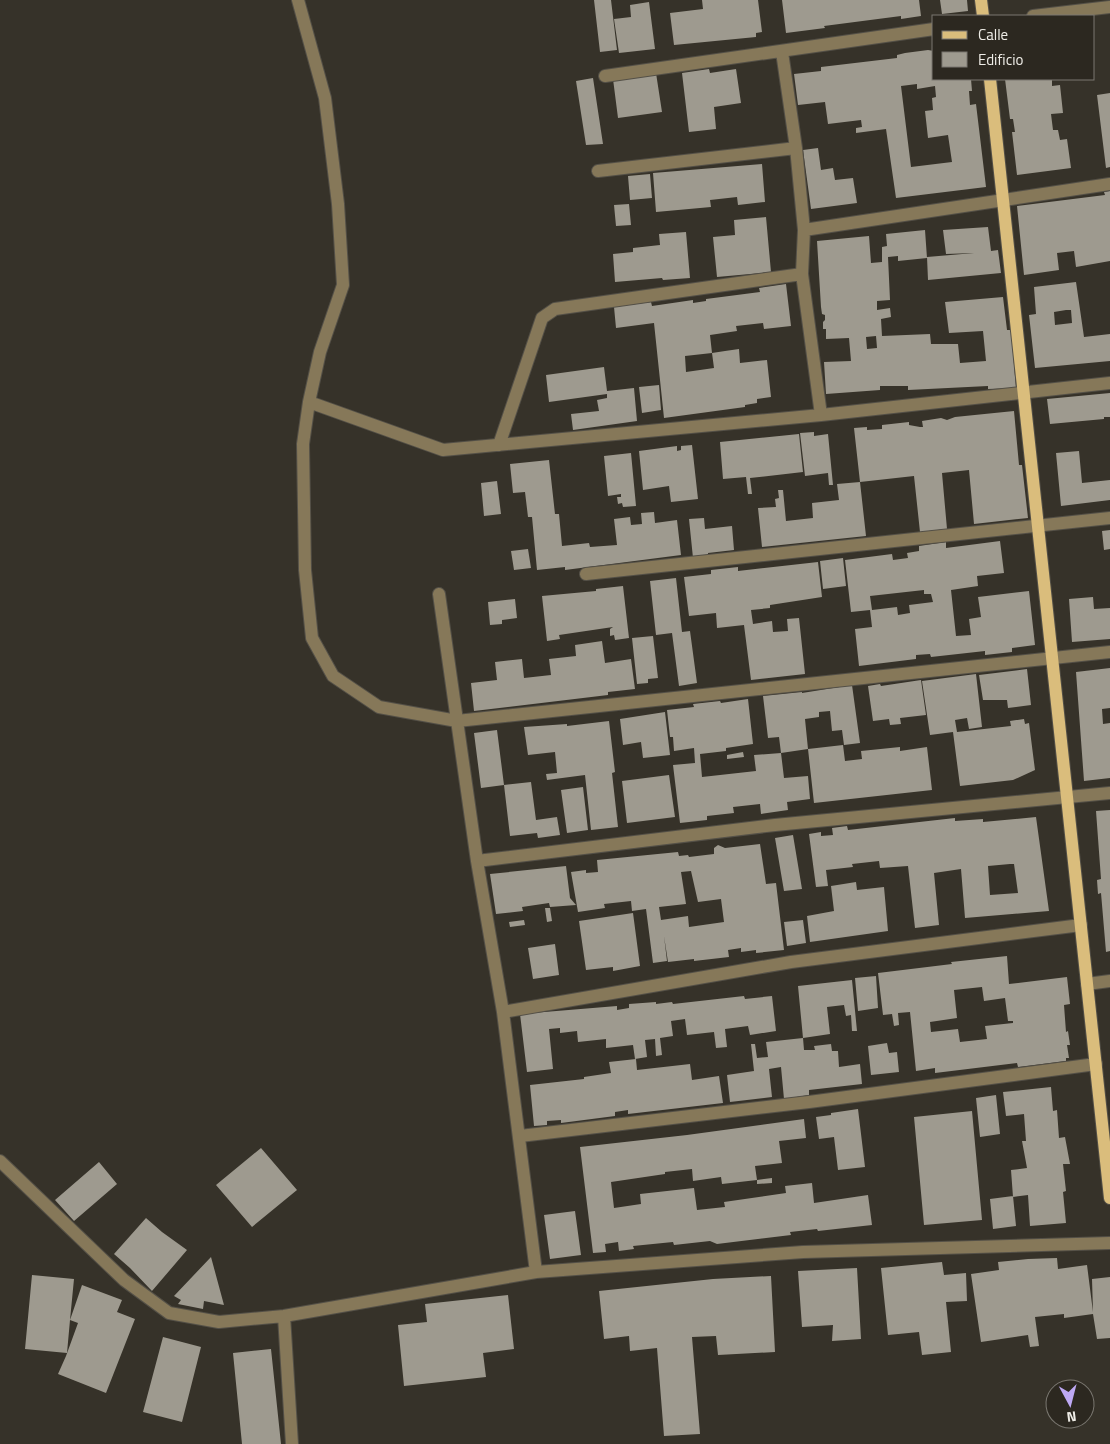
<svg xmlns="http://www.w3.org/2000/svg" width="1110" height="1444" font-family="'Titillium Web',sans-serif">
	<rect width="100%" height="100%" fill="#363229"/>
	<path fill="#9e9a8f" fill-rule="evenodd" d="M594,0H611L617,50L600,52Z
		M702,0H758L762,32L756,33V37L674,45L670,13L703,9Z
		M782,0H919L921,16L901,19V16L824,26L825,28L786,33Z
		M940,0H967L968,11L942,14Z
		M649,2L655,49L619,53L614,19L631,17L630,5Z
		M928,50L934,51V79H971L972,91H969L970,105L976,104L986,187L896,198L886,129L856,133V128L862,127L861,120L828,124L825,102L798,105L794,74L821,71V67L897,58V55L905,53ZM917,84V89L935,86L936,97L932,98L933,110L925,111L928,138L948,135L952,162L911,167L901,86Z
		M709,69L710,73L736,69L741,103L714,107L716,129L689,132L682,73Z
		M656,73L662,112L618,118L613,79Z
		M593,78L603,144L586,145L576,81Z
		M1005,79H1052V86L1060,85L1063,113L1051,114L1053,130H1058L1060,140L1067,139L1071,168L1017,175L1012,132H1015L1013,119H1010Z
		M1110,93V167L1106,168L1097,95Z
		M818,148L821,170L833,168L835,180L853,178L857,203L811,209L803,150Z
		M762,164L765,202L738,205L737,197L710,200L711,207L656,212L653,173Z
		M650,174L652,198L630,200L628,176Z
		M1110,191V261L1076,267L1074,251L1057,253L1059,270L1024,275L1017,206L1105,195L1104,192Z
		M629,204L631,225L616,226L614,205Z
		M766,217L771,272L717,277L713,237L735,235L734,220Z
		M988,227L991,251L998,250L1001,273L928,280L927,257L974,253L946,254L943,230Z
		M925,230L927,258L898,261V256L888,257L890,300L877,301V310L890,308L891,317L881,319L882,336L930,334L931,344H958L960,363L986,361L983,331L949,333L945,302L1003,297L1007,330H1011L1016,388L988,389V386L908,390V386H880V390L826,394L824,362L851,361L849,338L826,339V329H823V322L825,320V315L822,314L821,307L817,241L869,236L871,263L882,262V247L887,246L886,234ZM876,336L877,348L867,349L866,337Z
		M686,232L690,278L663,280L662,278L615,282L613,254L633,252V248L660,245L659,234Z
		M1076,282L1084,337L1110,334V361L1035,368L1029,315L1036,314L1034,287ZM1066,310H1071L1072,323L1055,325L1054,312Z
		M786,284L791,326L764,329L763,323L736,326L737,331L710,335L712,353L685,356L686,372L714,368L712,353L725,351L739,349L740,363L767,360L771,397L757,399V403L745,405V407L664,418L654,323L616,328L614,307L651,302L652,306L693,300V303L706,301V299L760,292L759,288Z
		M604,367L607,391L634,388L637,421L573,430L571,414L599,411L597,400L607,398V394L549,402L546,375Z
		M659,385L661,410L642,413L639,387Z
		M1110,393V417H1104V419L1050,424L1047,399Z
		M1014,411L1019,465H1022L1028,518L974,524L969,470L942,473L947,529L920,532L914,476L860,482L854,428L867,427V430L882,429V425L909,422V425L920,427H923L922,421L941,418L947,420L955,417Z
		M814,432V436L828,434L833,485H829L828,473L805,476L800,433Z
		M799,434L803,472L750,478L752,494H748L746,477L723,479L720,442Z
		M692,445L698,499L671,502L669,486L643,490L639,451L677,446V451L681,450V446Z
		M1079,451L1082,483L1110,480V500L1061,506L1056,453Z
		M631,453L636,506L623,507L622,503L618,504L617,497H621V494L608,496L604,456Z
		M549,460L555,514H559L562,546L589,543L590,547L617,545L614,519L630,517L631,525L642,524L641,513L654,512L655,523L677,520L681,555L565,570V567L537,570L532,517H528L525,492L513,493L510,464Z
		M497,481L501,514L484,516L481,483Z
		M860,482L866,536L762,547L758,508L776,507L775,499L779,498L778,490H783L786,521L813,518L812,503L839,500L837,484Z
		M704,518L705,529L732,526L734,550L708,553V556L693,558L689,519Z
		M1110,530V549L1104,550L1102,531Z
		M1000,541L1004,573L977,576L978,586L951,590L956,636L971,635L969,619L981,617L978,597L1029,591L1035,645L1012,648V652L985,655V651L931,657L930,654L916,655V659L859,666L855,629L872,627L870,610L851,612L845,560L892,554L893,560L908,558L907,553L919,551V546L946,542V548ZM924,590V594H931L933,602L909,605L910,613L898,615L897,607L872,610L870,596Z
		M528,549L531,568L514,570L511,551Z
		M843,558L846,586L823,589L820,561Z
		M818,562L822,597L770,605V608L751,610L753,624L772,621L773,632L788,631L787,619L799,618L805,674L751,680L744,625L717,628L716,613L689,616L684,577L711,574V570L738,567V571Z
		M676,578L682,632L690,631L697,683L679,686L672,633L656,635L650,581Z
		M623,586L629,638L615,640L614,635L610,636V629L613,627L559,635L560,639L547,641L542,596L596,591V589Z
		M1093,597L1094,609L1110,608V639L1072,642L1069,599Z
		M515,599L517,618L502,620V624L490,625L488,602Z
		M653,636L658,678L648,679V683L637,684L632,638Z
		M602,641L605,663L631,659L635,689L608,692V695L474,711L471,683L497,680L495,662L522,659L524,678L551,675L549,659L576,656L575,645Z
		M1110,668V708L1102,709L1103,724L1110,723V778L1084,781L1076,672Z
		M1027,669L1031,705L1008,708L1007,700H983L979,675Z
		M976,674L982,727L969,729L967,718L955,720L957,732L1011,726L1010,721L1024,719L1025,724L1029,723L1035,770L1013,780L960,786L953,732L930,735L922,681Z
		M921,680L926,715L900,718L901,724L890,725L889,719L873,721L868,686L880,684L881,686Z
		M852,685L860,743L844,745L842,730L832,731L830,711L819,712V717L805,719L808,749L781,753L779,737L768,738L763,696L802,692V693Z
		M748,699L753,744L726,748V751L700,754L702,777L756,771L754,755L781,753L784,778L808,776L810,799L787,802L788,810L761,814L760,804L733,807L734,813L707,816V820L680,823L673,765L695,763L694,748L674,751L673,737H670L667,710L694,707L693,704L720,701L721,703Z
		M665,712L670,755L643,758L641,742L623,745L620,719Z
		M609,721L615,772L612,773L618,827L591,830L585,775L547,780L546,774L557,773L555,752L528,755L524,727L567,724V726Z
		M497,730L504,785L531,782L536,820L557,817L560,835L538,838L537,833L510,836L504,785L481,788L474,733Z
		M843,745L845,761L862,759L861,751L900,747V751L927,747L932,790L814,803L808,749Z
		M743,752L744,757L727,759V755Z
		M669,775L675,817L627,823L622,781Z
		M583,787L588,830L567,833L561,790Z
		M1110,810V951L1106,952L1101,893L1098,894L1097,880L1101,879L1096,811Z
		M1036,817L1049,911L965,918L961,869L934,873L939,925L915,928L908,866L880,868L879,861L852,864L853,867L826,870L828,886L816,887L809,834L821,832V836L833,835L832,828L847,826L848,830L955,818V821L983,819V822ZM1010,864H1014L1018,893L990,895L988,866Z
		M793,835L802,889L784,891L775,838Z
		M760,844L766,884L776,883L784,950L756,953V950L741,952V948L728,950L729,957L694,961V959L668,962L664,936L667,961L653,963L646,909L632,911L631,901L604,904L605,908L578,912L571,872L586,870V873L598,872L597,860L678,852L679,856L688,855L689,857L714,854V848L718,845L725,848ZM691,871L698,902L721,899L724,922L689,927L688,916L661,920L659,907L686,904L681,872Z
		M566,866L570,898L576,905L550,907L549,903L522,907L523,911L496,914L490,874Z
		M856,882L857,890L884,887L888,931L810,942L807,916L834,911L831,886Z
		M545,908H550L552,921L547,922Z
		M633,913L640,966L613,971V967L586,970L579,921Z
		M524,920L525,925L510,927L509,922Z
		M803,920L806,943L787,946L784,922Z
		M555,944L559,975L533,979L528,948Z
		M1007,956L1009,984L1067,977L1070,1004L1064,1005L1066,1032L1068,1031L1070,1045H1067L1069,1058H1066V1061L1018,1067L1017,1063L935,1073V1068L916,1071L910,1012L898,1013L899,1025L894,1026L892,1014L883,1015L878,973L952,964L951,962ZM982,987L984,1001L1005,998L1008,1021H1013V1023L985,1026L987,1039L960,1042L958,1029L931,1032L930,1022L957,1018L954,990Z
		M876,976L878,1008L858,1011L855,978Z
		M852,980L857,1031H852L851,1015L846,1016L844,1005L827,1007L830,1034L803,1038L798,986Z
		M744,996L745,999L772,996L776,1031L750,1035L748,1026L725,1029L727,1047L716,1048L714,1032L687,1035L685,1019L671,1021L673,1036L660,1038L662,1055L656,1056L655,1039L645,1040L647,1057L635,1059L633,1045L606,1048V1039L578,1042L577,1031L560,1033V1028L549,1029L553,1069L527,1072L520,1014L617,1006V1010L629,1008V1004L656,1002V1004L672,1002L673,1004Z
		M803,1038L804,1050H815L814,1046L831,1044L832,1051H838L839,1067L860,1064L862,1084L809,1090V1095L784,1099L781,1067L769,1069L772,1097L730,1102L727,1075L754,1071L751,1044H755L757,1058L768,1057L766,1042Z
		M887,1043L889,1053L897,1052L899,1072L871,1075L868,1046Z
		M636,1059L637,1070L690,1064L692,1080L719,1076L723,1103L628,1114V1110L615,1112V1116L561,1123V1120L547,1121V1125L534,1126L530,1085L584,1079V1077L611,1073L609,1062Z
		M1051,1087L1053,1111L1057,1110L1059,1138L1065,1137L1070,1164H1063L1066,1191L1063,1192L1066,1223L1030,1226L1028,1195L1013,1197L1011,1170L1027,1168L1022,1141H1026L1024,1114L1006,1116L1003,1092Z
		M996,1095L1000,1134L980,1137L976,1098Z
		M858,1109L865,1167L838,1170L834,1137L819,1139L816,1117L831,1115V1113Z
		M972,1111L982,1220L924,1225L914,1117Z
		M804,1119L806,1138L779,1141L782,1163L755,1166L757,1180L722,1184L721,1177L693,1181L692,1169L665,1172V1174L611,1182L614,1208L641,1204L640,1194L694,1188L697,1210L725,1207L724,1202L786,1193L785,1186L812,1183L814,1203L868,1195L872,1225L818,1231L817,1229L790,1232L791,1235L717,1244L710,1241L674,1245L673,1242L633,1246L634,1249L619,1251L618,1242L605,1244L606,1252L593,1253L580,1147L687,1135Z
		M261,1148L297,1190L252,1227L216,1185Z
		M99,1162L117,1184L74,1221L55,1200Z
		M772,1178V1183L757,1184V1180Z
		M1013,1196L1016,1226L993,1229L990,1199Z
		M575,1211L581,1255L550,1259L544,1215Z
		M146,1218L162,1232L187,1250L152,1291L130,1268L114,1254Z
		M211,1257L224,1305L204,1301L203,1309L178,1304L181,1300L174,1296Z
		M1057,1258L1058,1269L1087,1265L1093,1312L1092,1279L1110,1277V1338L1097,1339L1093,1314L1064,1318V1314L1035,1317L1039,1346L1030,1347L1028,1335L981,1342L971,1274L999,1270L998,1262L1028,1259Z
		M942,1262L944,1275L966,1273L967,1301L946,1302L951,1352L922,1355L919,1332L888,1335L881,1268Z
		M857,1268L861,1339L832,1341L833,1325L802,1327L798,1271Z
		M32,1275L74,1279L70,1320L82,1285L122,1300L117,1312L135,1319L106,1393L58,1374L66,1356L78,1323L70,1320L67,1353L25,1349Z
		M771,1276L775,1352L718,1355L716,1336L692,1337L700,1434L664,1436L657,1348L630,1351L629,1336L604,1339L599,1291L713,1279Z
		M508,1295L514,1349L483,1353L486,1377L404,1386L398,1325L427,1322L425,1304Z
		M163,1337L201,1347L182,1422L143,1412Z
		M271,1349L281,1444H242L233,1353Z"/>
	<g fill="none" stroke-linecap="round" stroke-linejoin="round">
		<defs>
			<path id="minor" d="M298,0L325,98L338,204L343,285L320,352L309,402L303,444L305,570L312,638L333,676L379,707L457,721L1110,652
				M1033,16L1110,7
				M782,52L796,148L804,230L802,274L821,415
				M605,76L934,29
				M598,171L796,148
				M804,230L1110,184
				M309,402L443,450L821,415L1110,383
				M499,445L542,318L555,309L802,274
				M586,574L1110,518
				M439,594L477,861L503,1012L536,1272
				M477,861L775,825L1110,793
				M1087,984L1110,981
				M503,1012L791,962L1081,925
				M520,1136L809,1102L1096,1064
				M0,1161L124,1280L169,1313L219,1322L284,1316L536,1272L803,1252L1110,1243
				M284,1316L292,1444"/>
			<path id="major" d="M981,0L983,16
				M990,79L1110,1198"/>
		</defs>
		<use href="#minor" stroke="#545047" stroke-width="14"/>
		<use href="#major" stroke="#545047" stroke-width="14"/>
		<use href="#minor" stroke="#867859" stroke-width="12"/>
		<use href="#major" stroke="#dabd7c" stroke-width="12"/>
	</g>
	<rect x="932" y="15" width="162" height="65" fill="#2c2820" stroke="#7a7770"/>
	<rect x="942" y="31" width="25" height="8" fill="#dabd7c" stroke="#7a7770"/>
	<text x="978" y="40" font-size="15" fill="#efede7">Calle</text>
	<rect x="942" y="52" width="25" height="15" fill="#9e9a8f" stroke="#7a7770"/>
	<text x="978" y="65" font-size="15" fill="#efede7">Edificio</text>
	<g transform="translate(1070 1404) rotate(173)"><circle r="24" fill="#2c2820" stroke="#7a7770"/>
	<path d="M0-4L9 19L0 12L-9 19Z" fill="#bea9f4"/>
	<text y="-8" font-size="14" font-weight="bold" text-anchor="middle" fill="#efede7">N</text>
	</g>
</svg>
